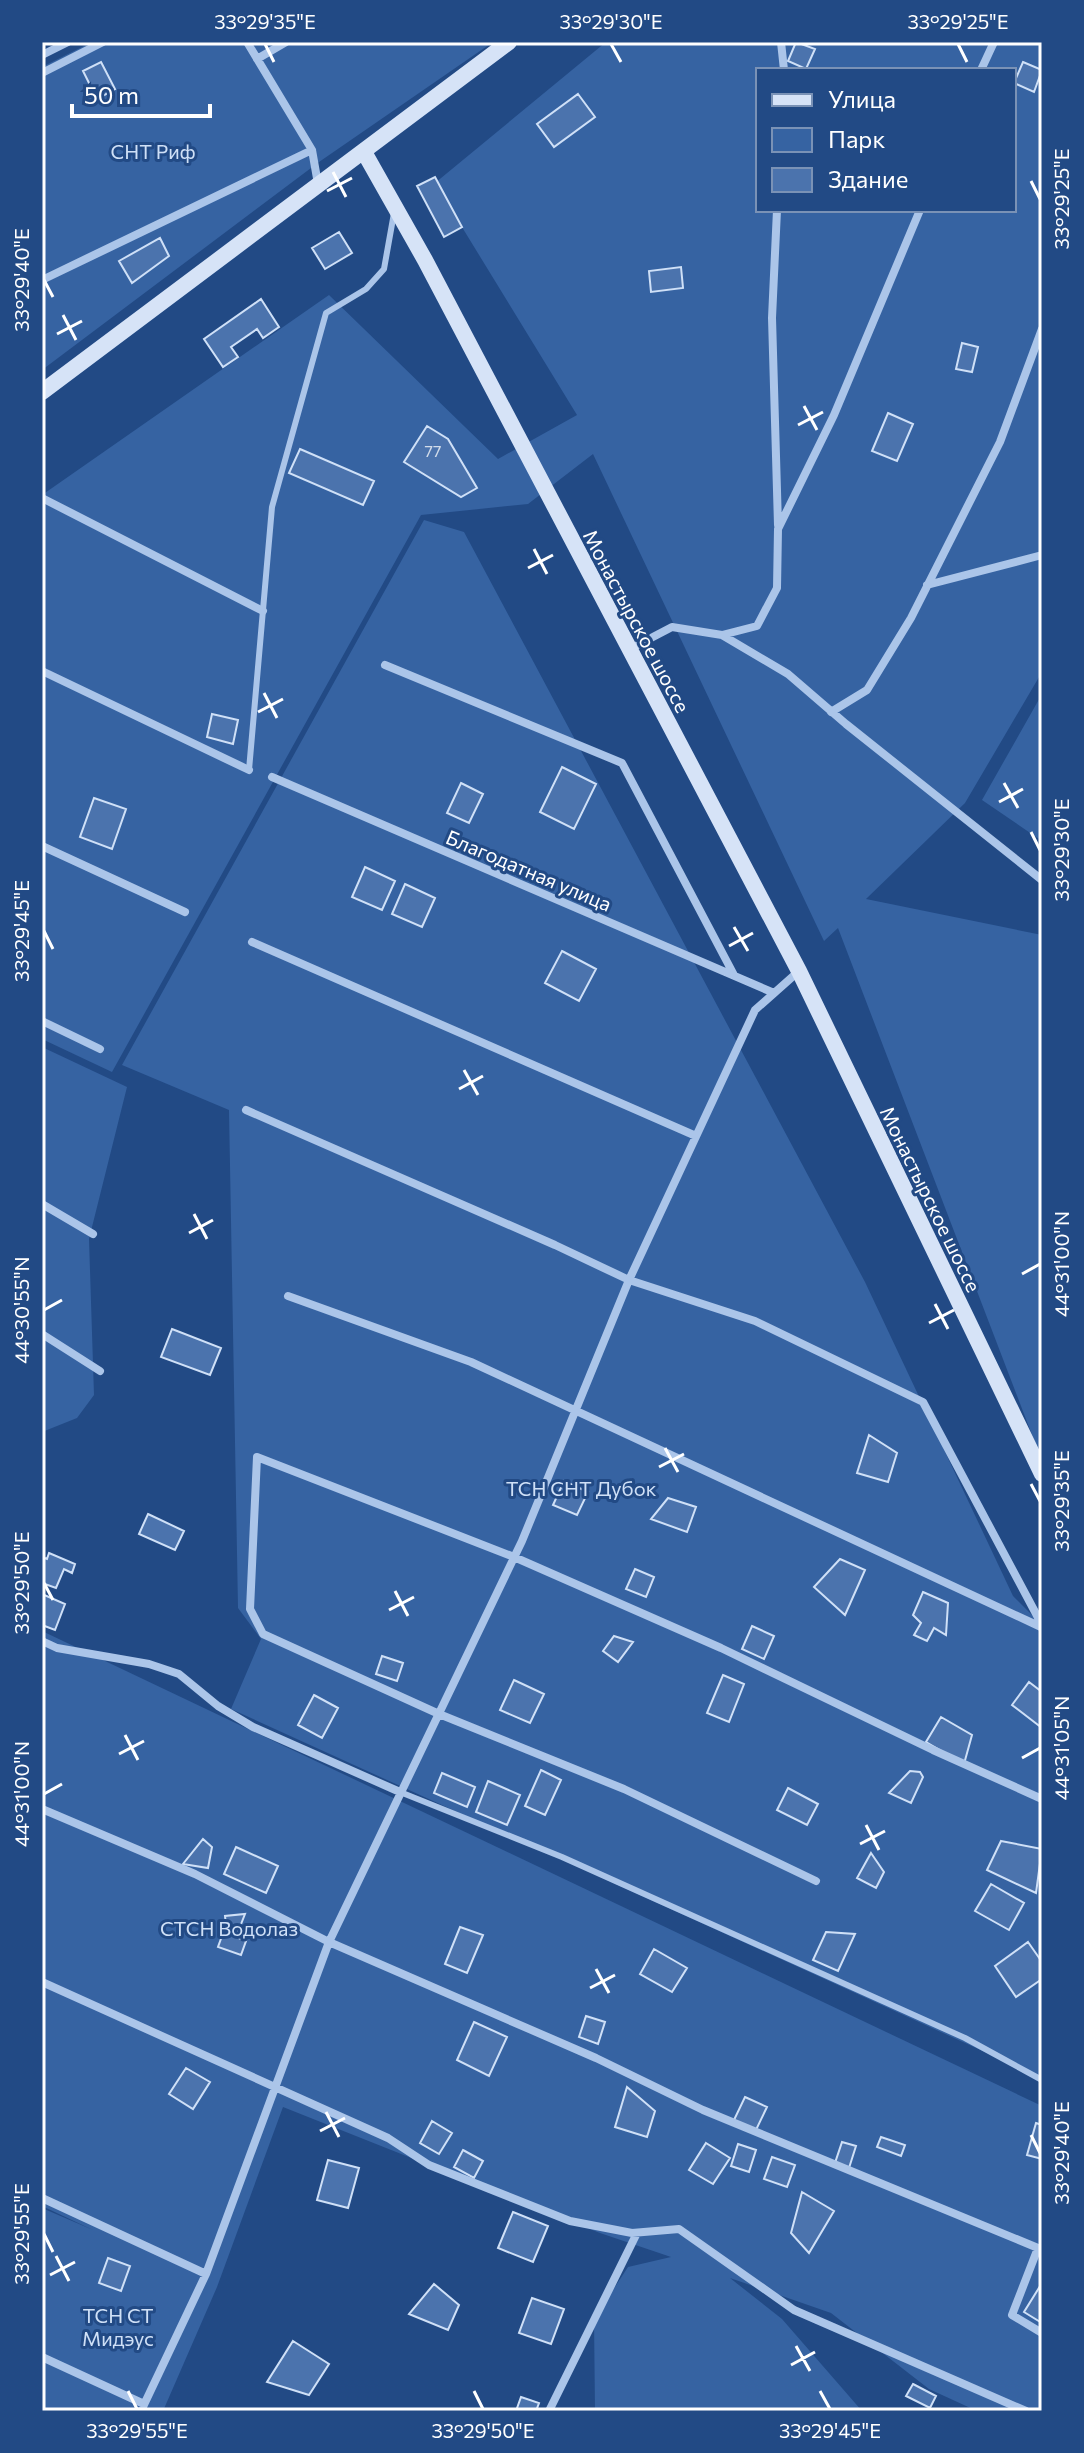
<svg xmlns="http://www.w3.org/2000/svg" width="1084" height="2453" font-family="Commissioner,sans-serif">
	<rect width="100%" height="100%" fill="#224a85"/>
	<path fill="#3663a2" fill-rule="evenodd" d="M92,42H493L319,162L42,370V67Z
		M606,42H1042V672L965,803L866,899L1042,935V1461L838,928L824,941L593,454L528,504L421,515L112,1072L42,1039V495L329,295L498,459L577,415L435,183ZM758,70H1014V210H758Z
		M424,520L464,532L865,1282L1013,1596L1042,1625V2078L231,1709L261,1639L238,1608L229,1110L122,1065Z
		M1042,694V841L982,800Z
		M42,1047L127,1087L89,1239L94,1395L77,1418L42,1432Z
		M42,1631L1042,2106V2411H977L929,2389L831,2313L730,2278L782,2319L862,2411H595L594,2319L628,2267L671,2257L600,2233L283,2107L217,2287L163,2411H42V2208L93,2230L42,2206Z"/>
	<path fill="#4b73ad" stroke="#cfe0f7" stroke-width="2" d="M796,42L815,49L806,69L788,61Z
		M101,62L115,89L97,99L83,71Z
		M1023,62L1042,70L1034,92L1014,83Z
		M578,94L595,117L554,147L537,124Z
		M435,177L462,227L444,237L417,186Z
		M339,232L352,253L325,269L312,248Z
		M160,238L169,256L132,283L119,261Z
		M681,267L683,288L651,292L649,271Z
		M261,299L279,327L263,338L257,329L231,347L238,357L223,367L204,339Z
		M962,343L978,347L972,372L956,369Z
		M888,413L913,424L897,461L872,451Z
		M427,426L448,439L477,488L461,497L404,462Z
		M300,449L374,481L363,505L289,473Z
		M212,714L238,720L233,744L207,737Z
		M562,767L596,784L574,829L540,812Z
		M461,783L483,794L469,823L447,813Z
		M94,798L126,809L112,849L80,837Z
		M365,867L395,881L382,910L352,897Z
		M405,884L435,898L422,927L392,914Z
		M562,951L596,969L579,1001L545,983Z
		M172,1329L221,1348L210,1375L161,1357Z
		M869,1435L897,1453L888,1482L857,1473Z
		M564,1481L588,1492L577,1515L553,1505Z
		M668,1498L696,1507L687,1532L651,1519Z
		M148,1514L184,1531L175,1550L139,1534Z
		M49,1553L75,1564L72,1573L64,1569L56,1588L42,1583V1557L47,1559Z
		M840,1559L865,1570L845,1615L814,1587Z
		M635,1569L654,1577L646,1597L626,1589Z
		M923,1592L948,1603L946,1635L934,1628L927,1641L914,1635L921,1623L913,1615Z
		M42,1594L65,1604L55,1630L42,1625Z
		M752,1626L774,1636L764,1659L742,1649Z
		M614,1636L633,1642L618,1662L603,1651Z
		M382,1656L403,1663L397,1681L376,1674Z
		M723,1675L744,1684L729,1722L707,1713Z
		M514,1680L544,1694L530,1723L500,1710Z
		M1029,1682L1042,1692V1728L1012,1705Z
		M314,1695L338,1708L322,1738L298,1725Z
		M941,1717L972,1735L964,1764L926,1742Z
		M541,1770L561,1780L545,1815L525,1806Z
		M910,1771L920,1772L923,1777L911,1803L889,1793Z
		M442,1773L475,1787L467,1807L434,1793Z
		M488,1781L520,1795L507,1825L476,1812Z
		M788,1788L818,1804L807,1825L777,1810Z
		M203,1839L212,1847L208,1868L183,1864Z
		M1001,1841L1042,1849L1036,1893L987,1870Z
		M236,1847L278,1866L266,1893L224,1874Z
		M871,1853L884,1872L876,1888L857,1878Z
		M991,1884L1024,1903L1009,1930L975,1911Z
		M245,1914L236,1937L246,1941L241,1955L218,1947L226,1925L225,1916Z
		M460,1927L483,1935L467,1973L445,1964Z
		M826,1932L855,1934L838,1971L813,1960Z
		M1028,1942L1042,1962V1979L1016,1997L995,1966Z
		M654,1949L687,1968L672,1992L640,1974Z
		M586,2016L605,2022L598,2044L579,2037Z
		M474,2022L507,2037L489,2076L457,2060Z
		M186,2068L210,2082L193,2109L169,2094Z
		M627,2087L655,2111L647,2137L615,2127Z
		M745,2097L767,2107L755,2132L733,2122Z
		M432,2121L452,2133L439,2154L420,2143Z
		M1036,2123L1042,2125V2159L1027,2155Z
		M881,2137L905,2145L901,2156L877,2147Z
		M842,2142L856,2146L849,2168L835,2163Z
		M706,2143L730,2158L713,2184L689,2170Z
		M738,2144L756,2150L749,2172L731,2166Z
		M463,2150L483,2161L474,2178L454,2167Z
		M772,2157L795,2165L787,2187L764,2179Z
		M328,2160L359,2168L348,2208L317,2200Z
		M802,2192L834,2211L809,2253L791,2233Z
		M513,2212L548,2226L533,2262L498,2248Z
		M108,2258L130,2266L121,2291L99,2283Z
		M1042,2283V2323L1024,2312Z
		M434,2284L459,2305L448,2330L409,2314Z
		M532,2298L564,2309L551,2344L519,2333Z
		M293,2341L329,2364L309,2395L267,2382Z
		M913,2384L936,2396L930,2408L906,2396Z
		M521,2397L539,2403L536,2411H516Z"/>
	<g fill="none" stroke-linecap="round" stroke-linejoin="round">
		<path stroke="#abc5e9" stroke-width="6" d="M249,770L272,507L326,313L366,289L384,269L394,213
			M400,1792L562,1857L965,2038L1042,2080"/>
		<path stroke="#abc5e9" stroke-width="8" d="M247,42L312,150L318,184
			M781,42L784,70
			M42,55L68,42
			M257,59L286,42
			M981,70L994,42
			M42,73L103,42
			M777,210L772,318L778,525
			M42,280L312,150
			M42,498L263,611
			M927,585L1042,555
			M722,635L757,626L777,588L778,529L834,415L920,210
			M630,649L672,627L722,635L788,674L846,724L1042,880
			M385,665L622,763L734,975
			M42,671L249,770
			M831,712L867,690L911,618L1000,442L1042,329
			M272,777L774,993
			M42,846L185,912
			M252,942L696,1136
			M42,1021L100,1049
			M246,1110L555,1245L629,1280L755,1321L923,1402L1042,1625
			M42,1204L93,1234
			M288,1296L471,1362L1041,1627
			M42,1334L100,1371
			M42,1641L57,1648L149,1664L179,1674L218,1706L253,1727L400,1792
			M42,1809L195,1874L329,1942L596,2058L703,2110L1038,2248L1012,2315L1042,2333
			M816,1881L624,1789L439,1714L263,1634L250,1609L257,1457L514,1557L721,1648L933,1750L1042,1799
			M42,1982L388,2138L429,2165L570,2221L632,2233L679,2229L794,2310L1026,2411
			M42,2198L206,2274
			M42,2357L144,2404
			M141,2411L206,2274L329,1942L522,1541L629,1280L755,1010L799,971
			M549,2411L637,2233"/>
		<path stroke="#d6e3f7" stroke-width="16" d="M364,152L425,260L799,971L1042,1474
			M42,392L509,42"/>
	</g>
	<path fill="none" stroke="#fff" stroke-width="3" d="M265,44L274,62M611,44L621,62M958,44L967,62M333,172L346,197M1031,181L1040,199M327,191L352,178M44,280L53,297M63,315L76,340M57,334L82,321M804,406L817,430M798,425L823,412M534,549L547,574M528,568L553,555M264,693L277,718M258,712L283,699M1004,783L1018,808M999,802L1023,789M1031,832L1040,850M734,927L748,951M44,931L53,949M729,946L753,933M464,1070L478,1095M459,1089L483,1076M194,1214L207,1239M189,1233L213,1220M1022,1274L1040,1264M935,1304L948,1329M44,1310L62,1300M929,1323L954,1310M665,1448L678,1472M659,1467L684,1454M1031,1484L1040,1501M44,1583L53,1600M395,1591L408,1616M389,1610L414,1597M125,1735L138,1760M119,1754L144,1741M1022,1758L1040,1748M44,1794L62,1784M866,1825L879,1850M860,1844L885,1831M596,1969L609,1993M590,1988L615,1975M326,2112L339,2137M320,2131L345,2118M1031,2135L1040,2153M44,2234L53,2252M56,2256L69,2281M50,2275L75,2262M796,2346L810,2371M791,2365L815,2352M128,2391L137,2409M474,2391L483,2409M820,2391L830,2409"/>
	<g text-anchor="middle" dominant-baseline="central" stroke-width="6" stroke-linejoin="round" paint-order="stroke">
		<g font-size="16" fill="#d2dcea">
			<text x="433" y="450">77</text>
		</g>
		<g font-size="20" fill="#cfe0f7" stroke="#224a85">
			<text x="153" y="151">СНТ Риф</text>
			<text x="581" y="1488">ТСН СНТ Дубок</text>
			<text x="229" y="1928">СТСН Водолаз</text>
			<text x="118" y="2315">ТСН СТ<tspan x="118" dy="23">Мидэус</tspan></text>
		</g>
		<g font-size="20" fill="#fff" stroke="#224a85">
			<text transform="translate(637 621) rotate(62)">Монастырское шоссе</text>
			<text transform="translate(529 870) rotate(23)">Благодатная улица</text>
			<text transform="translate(931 1199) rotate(64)">Монастырское шоссе</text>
		</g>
	</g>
	<rect width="1084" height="2453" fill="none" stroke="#224a85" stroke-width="88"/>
	<rect x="756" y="68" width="260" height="144" fill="#224a85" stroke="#7a92b6" stroke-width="2"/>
	<rect x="772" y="94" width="40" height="12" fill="#d6e3f7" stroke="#7a92b6" stroke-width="2"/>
	<text x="828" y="108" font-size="24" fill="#ffffff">Улица</text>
	<rect x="772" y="128" width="40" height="24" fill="#3663a2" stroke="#7a92b6" stroke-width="2"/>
	<text x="828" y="148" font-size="24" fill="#ffffff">Парк</text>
	<rect x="772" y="168" width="40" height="24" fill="#4b73ad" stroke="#7a92b6" stroke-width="2"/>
	<text x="828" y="188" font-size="24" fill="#ffffff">Здание</text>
	<path d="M72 104v12h138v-12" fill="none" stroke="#ffffff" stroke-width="4"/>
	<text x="84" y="104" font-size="24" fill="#ffffff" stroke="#224a85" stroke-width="6" paint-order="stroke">50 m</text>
	<rect x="44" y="44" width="996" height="2365" fill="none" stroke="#fff" stroke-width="3"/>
	<g font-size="20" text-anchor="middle" fill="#fff">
		<text x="265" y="29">33°29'35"E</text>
		<text x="611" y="29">33°29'30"E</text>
		<text x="958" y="29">33°29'25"E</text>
		<text transform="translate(1062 199) rotate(-90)" y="7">33°29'25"E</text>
		<text transform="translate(22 280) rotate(-90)" y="7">33°29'40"E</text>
		<text transform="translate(1062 850) rotate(-90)" y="7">33°29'30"E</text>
		<text transform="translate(22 931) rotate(-90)" y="7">33°29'45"E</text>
		<text transform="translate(1062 1264) rotate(-90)" y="7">44°31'00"N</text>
		<text transform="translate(22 1310) rotate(-90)" y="7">44°30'55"N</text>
		<text transform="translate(1062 1501) rotate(-90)" y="7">33°29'35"E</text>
		<text transform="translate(22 1583) rotate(-90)" y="7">33°29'50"E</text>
		<text transform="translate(1062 1748) rotate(-90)" y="7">44°31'05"N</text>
		<text transform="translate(22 1794) rotate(-90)" y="7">44°31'00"N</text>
		<text transform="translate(1062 2153) rotate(-90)" y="7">33°29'40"E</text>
		<text transform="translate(22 2234) rotate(-90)" y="7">33°29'55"E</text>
		<text x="137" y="2438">33°29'55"E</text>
		<text x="483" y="2438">33°29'50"E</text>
		<text x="830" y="2438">33°29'45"E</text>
	</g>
</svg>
